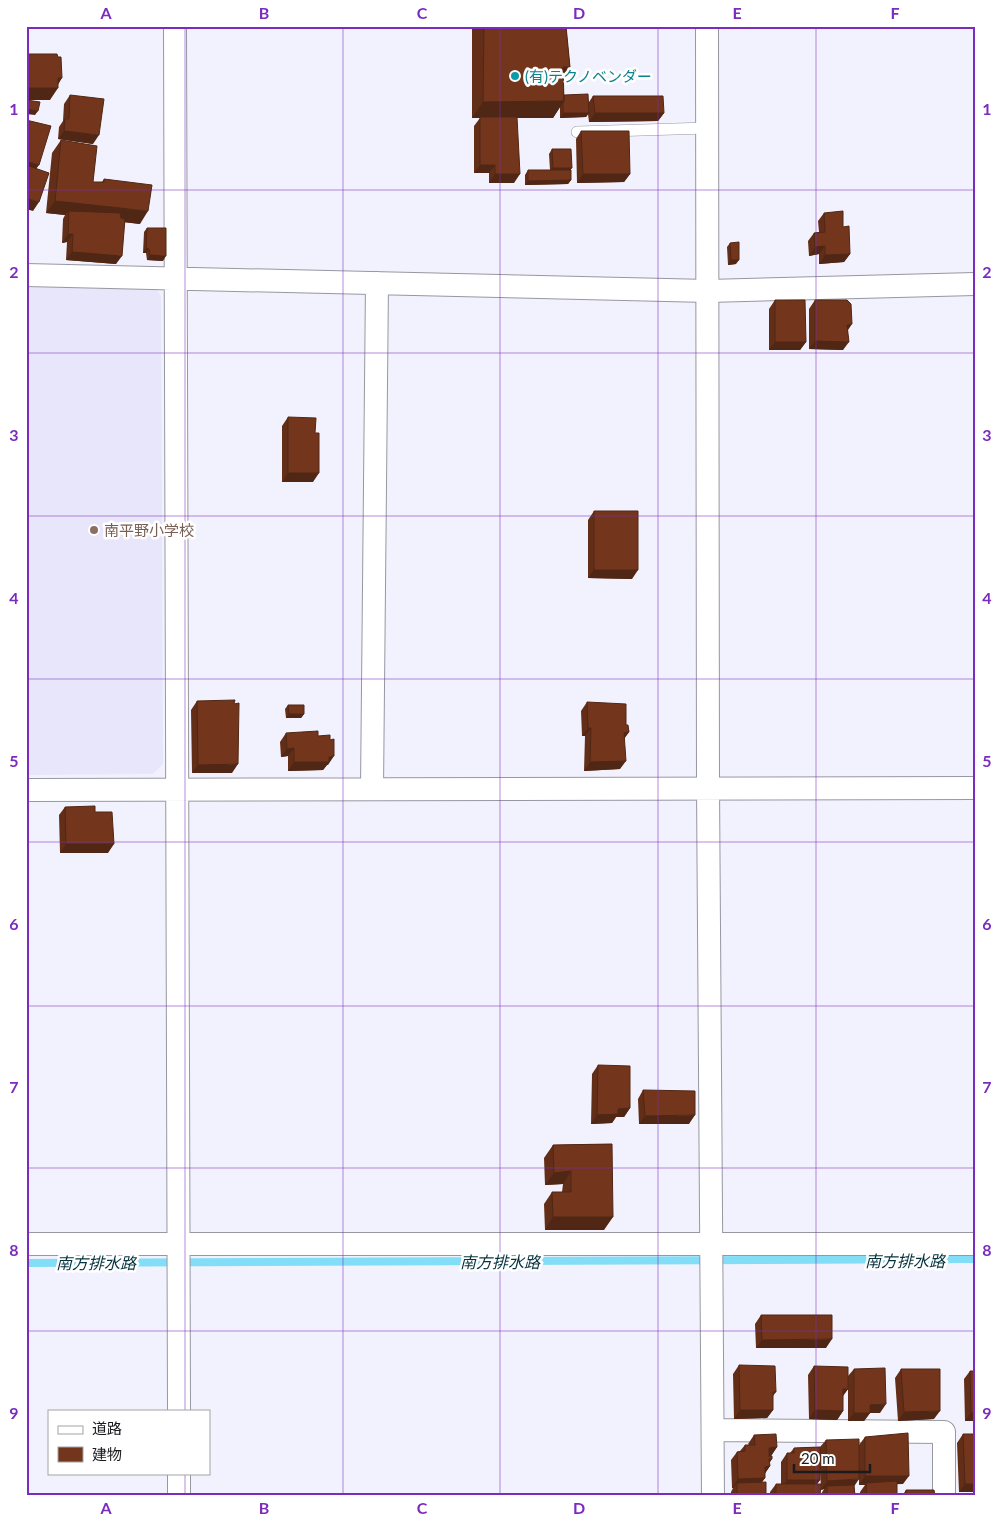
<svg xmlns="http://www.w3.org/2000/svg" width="1001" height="1522" font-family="Lato,'Noto Sans JP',sans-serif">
	<rect width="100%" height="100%" fill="#f2f2fe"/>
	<path fill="#e7e6fa" d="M26,287L156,289L161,296L163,764L153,774L26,775Z"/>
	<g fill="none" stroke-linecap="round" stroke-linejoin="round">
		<path stroke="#82ddf6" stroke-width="8" d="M26,1263L975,1259"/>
		<defs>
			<path id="service" d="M577,132L707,128"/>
			<path id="minor" d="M175,26L179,1411
				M707,26L708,787L713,1496
				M26,275L708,291L975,284
				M372,789L377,283
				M26,790L975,788
				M26,1244H975
				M713,1430L944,1432V1496
				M179,1473V1496"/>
		</defs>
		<use href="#service" stroke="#9797a2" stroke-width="12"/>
		<use href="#minor" stroke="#9797a2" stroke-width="24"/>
		<use href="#service" stroke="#fff" stroke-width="11"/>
		<use href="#minor" stroke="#fff" stroke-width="22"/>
	</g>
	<path fill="#632e18" d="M472,26H566L570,67L563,76L564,95L589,102L593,96L664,113L658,121L589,122L588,114L586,117L560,118V107L553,118H517L514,183H489V173H474V126L480,118H472Z
		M70,95L93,144L58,139L59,127L63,121L64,104Z
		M581,131L630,174L624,182L577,183L576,139Z
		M61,140L93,182H102L104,179L140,224L125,222L116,264L66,260L67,242L62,243L63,219L65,215L46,213L52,153Z
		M552,149L571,170V180L568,184L525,185V175L528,170H550L549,154Z
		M824,213L843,227L850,254L844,262L819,264V254L809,256L808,241L814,233L819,232L818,221Z
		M147,228L163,261L147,260L146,253H143L144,232Z
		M730,243L736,264L728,265L727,247Z
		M775,300L806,342L800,350H769V309Z
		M815,300L848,330L843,350L809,349V309Z
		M288,417L315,433L313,482H282V426Z
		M594,511L632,579L588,578V520Z
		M197,701L232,773H192L191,710Z
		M587,702L626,725L629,732L624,739L620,769L584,771L585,736H582L581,711Z
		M288,705L304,714L301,718H286L285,709Z
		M286,733L318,736L328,765H327L323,770L288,771V756L281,757L280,742Z
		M65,807L95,812L108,853H60L59,815Z
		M598,1065L630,1108L624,1117H616L612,1123L591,1124L592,1074Z
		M643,1090L689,1124H639L638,1099Z
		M612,1144L604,1230H545L544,1204L552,1192H562L563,1184L545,1185L544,1158L553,1145Z
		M761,1315L826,1348H756L755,1324Z
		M739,1365L776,1392L773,1396V1410L767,1418L734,1419L733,1374Z
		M814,1366L848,1376L854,1369L880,1413H870L864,1421H848V1389L843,1396V1411L837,1420L809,1419L808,1375Z
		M901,1369L934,1419L898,1421L895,1378Z
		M970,1371H975V1421H965L964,1379Z
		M963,1434H975V1492H959L957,1443Z
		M754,1435L777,1447L771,1456H769L772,1459L769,1462L770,1466L765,1473V1478L762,1482L766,1496H731V1492L733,1488H732L731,1460L737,1452L740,1451L745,1445H749L748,1444Z
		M865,1437L903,1484H897V1496H860V1492L865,1485H859V1445Z
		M826,1440L854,1487L855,1496H821V1494L824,1489L821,1490L820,1469V1480L817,1484L820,1496H770V1492L776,1484H781V1462L787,1453H790L794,1448L820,1447Z
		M906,1490L935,1496H902Z"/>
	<path fill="#502614" d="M563,67H570L558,83Z
		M58,78H62L56,88H58L50,100H26V88Z
		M564,101L553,118H472L483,102Z
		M26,109L38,111L35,115L26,114Z
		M563,113H589L586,117L560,118Z
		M595,113H664L658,121L589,122Z
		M64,131L99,135L93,144L58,139Z
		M26,161L39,165L33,173L26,171Z
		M480,165H495L489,173H474Z
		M553,168H572L569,172H550Z
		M495,174H520L514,183H489Z
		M583,174H630L624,182L577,183Z
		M571,180L568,184L525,185L528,181Z
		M26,198L39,202L33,211L26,209Z
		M55,201L148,211L140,224L68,216L69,211L65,215L46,213Z
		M68,234H73L67,242L62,243Z
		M825,246L819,254L809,256L815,247Z
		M146,248L149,249L146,253H143Z
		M72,252L122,256L116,264L66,260Z
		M850,254L844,262L819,264L825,255Z
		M150,255L166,256L163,261L147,260Z
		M731,260H739L736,264L728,265Z
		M852,324L846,333L847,325Z
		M815,341L849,342L843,350L809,349Z
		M775,342H806L800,350H769Z
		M288,473H319L313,482H282Z
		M594,570H638L632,579L588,578Z
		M289,714H304L301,718H286Z
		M588,728H591L585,736H582Z
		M629,732L623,740L624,733Z
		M294,748L288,756L281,757L287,749Z
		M334,756L328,765H327L323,770L288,771L294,762Z
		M626,761L620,769L584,771L590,762Z
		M238,764L232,773H192L198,765Z
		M66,844H114L108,853H60Z
		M630,1108L624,1117H616L612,1123L591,1124L597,1115L618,1109Z
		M695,1115L689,1124H639L645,1116Z
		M571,1171L563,1184L545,1185L554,1173Z
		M553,1217H613L604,1230H545Z
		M832,1339L826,1348H756L762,1340Z
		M843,1389H848L842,1397Z
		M886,1404L880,1413H870L864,1421H848L854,1413L870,1405Z
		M740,1410H773L767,1418L734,1419Z
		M815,1410L843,1411L837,1420L809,1419Z
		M940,1411L934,1419L898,1421L904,1412Z
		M971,1413H975V1421H965Z
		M777,1447L771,1456H763L769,1448Z
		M769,1459H772L767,1467L770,1466L764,1475H759Z
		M865,1476H909L903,1484L866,1485V1483L865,1485H859Z
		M765,1478L759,1486L737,1483L733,1488H732L738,1479Z
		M859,1479L853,1488L827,1486L824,1489L821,1490L827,1481Z
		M787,1480H820L814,1488L781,1489Z
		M965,1484H975V1492H959Z"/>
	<path fill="#73361c" stroke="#502614" d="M484,26H566L570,67H563L564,101L483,102Z
		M26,54H57L58,57H61L62,78H58V88H26Z
		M588,94L589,113H563V103L564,101V95Z
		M70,95L104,99L99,135L64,131L65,119H69Z
		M593,96H663L664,113H595Z
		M26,100L40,102L38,111L26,109Z
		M480,117H517L520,174H495V165H480Z
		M26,120L51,126L39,165L26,161Z
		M581,131H629L630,174H583Z
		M61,140L97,146L93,182H104V179L152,185L148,211L55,201Z
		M552,149H571L572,168H553Z
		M26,165L49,173L39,202L26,198Z
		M528,170H571V180L528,181Z
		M69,211L120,213L121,218L125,219L122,256L72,252L73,234H68Z
		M843,211V227L849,226L850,254L825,255V246L815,247L814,233L825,232L824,213Z
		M147,228H166V256L150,255L149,249L146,248Z
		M739,242V260H731L730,243Z
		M775,300H805L806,342H775Z
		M815,300H847L851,304L852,324L847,325L849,342L815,341Z
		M288,417L316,418L315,433H319V473H288Z
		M594,511H638V570H594Z
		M235,700L234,704L239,703L238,764L198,765L197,701Z
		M587,702L626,704V725H628L629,732L624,733L626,761L590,762L591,728H588Z
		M288,705H304V714H289Z
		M318,731V736L330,735V740L334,739V756L329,757V762H294V748L287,749L286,733Z
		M95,806V812H112L114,844H66L65,807Z
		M598,1065L630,1066V1108L618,1109V1114L597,1115Z
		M643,1090L695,1091V1115L645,1116Z
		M612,1144L613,1217H553L552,1192H571V1171L554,1173L553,1145Z
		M761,1315H832V1339L762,1340Z
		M739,1365L775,1366L776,1392H773V1410H740Z
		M814,1366L848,1367V1389H843V1411L815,1410Z
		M885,1368L886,1404L870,1405V1413H854V1369Z
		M901,1369H940V1411L904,1412Z
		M970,1371H975V1413H971Z
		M908,1433L909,1476H865V1437Z
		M776,1434L777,1447L769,1448V1457L772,1456V1459H769L770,1466L765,1467V1478L738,1479L737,1452L745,1451V1445H755L754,1435Z
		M963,1434H975V1484H965Z
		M859,1439V1479L827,1481L826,1440Z
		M820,1447V1480H787V1453H794V1448Z
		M897,1481V1496H867L866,1483Z
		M766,1482V1496H737V1483Z
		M776,1484H821L820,1496H787V1495H776Z
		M854,1485L855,1496H827V1486Z
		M906,1490H934L935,1496H906Z"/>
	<path fill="none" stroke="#7b2cbf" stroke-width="1" stroke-opacity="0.55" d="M185,26V1411M343,26V1496M500,26V1496M658,26V1496M816,26V1496M26,190H975M26,353H975M26,516H975M26,679H975M26,842H975M26,1006H975M26,1168H975M26,1331H975M185,1473V1496"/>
	<circle fill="#0f9aa8" stroke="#fff" stroke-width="2" cx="515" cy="76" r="5"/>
	<circle fill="#8d6e63" stroke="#fff" stroke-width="2" cx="94" cy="530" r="5"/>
	<g text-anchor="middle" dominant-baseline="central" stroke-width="5" stroke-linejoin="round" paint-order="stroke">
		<g font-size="15" fill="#0d838f" stroke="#fff" text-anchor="start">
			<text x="525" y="76">(有)テクノベンダー</text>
		</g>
		<g font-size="15" fill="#785e54" stroke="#fff" text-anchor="start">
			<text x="104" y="530">南平野小学校</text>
		</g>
		<g font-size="16" font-style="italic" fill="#04313c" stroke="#fff">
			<text x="905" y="1260">南方排水路</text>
			<text x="500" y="1261">南方排水路</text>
			<text x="96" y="1262">南方排水路</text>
		</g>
	</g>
	<rect width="1001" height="1522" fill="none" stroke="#ffffff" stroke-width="55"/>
	<rect x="48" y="1410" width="162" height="65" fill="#ffffff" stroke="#a4a3a5"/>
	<rect x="58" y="1426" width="25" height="8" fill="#ffffff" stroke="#a4a3a5"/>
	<text x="92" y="1434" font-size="15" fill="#1b1a1f">道路</text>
	<rect x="58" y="1447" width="25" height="15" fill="#73361c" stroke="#a4a3a5"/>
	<text x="92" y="1460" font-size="15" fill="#1b1a1f">建物</text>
	<path d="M794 1464v8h76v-8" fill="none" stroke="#1b1a1f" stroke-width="2.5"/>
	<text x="801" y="1464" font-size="15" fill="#1b1a1f" stroke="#ffffff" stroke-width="4" paint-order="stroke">20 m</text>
	<rect x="28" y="28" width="946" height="1466" fill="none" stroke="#7b2cbf" stroke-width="2"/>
	<g font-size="16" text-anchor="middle" font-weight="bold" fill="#7b2cbf">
		<text x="106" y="19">A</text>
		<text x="264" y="19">B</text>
		<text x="422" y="19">C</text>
		<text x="579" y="19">D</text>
		<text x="737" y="19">E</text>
		<text x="895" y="19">F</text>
		<text x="14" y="115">1</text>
		<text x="987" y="115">1</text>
		<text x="14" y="278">2</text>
		<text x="987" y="278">2</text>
		<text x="14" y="441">3</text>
		<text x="987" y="441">3</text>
		<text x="14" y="604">4</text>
		<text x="987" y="604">4</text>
		<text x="14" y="767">5</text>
		<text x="987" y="767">5</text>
		<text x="14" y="930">6</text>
		<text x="987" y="930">6</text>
		<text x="14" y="1093">7</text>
		<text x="987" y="1093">7</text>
		<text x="14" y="1256">8</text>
		<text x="987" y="1256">8</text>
		<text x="14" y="1419">9</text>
		<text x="987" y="1419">9</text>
		<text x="106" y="1514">A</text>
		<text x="264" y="1514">B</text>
		<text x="422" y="1514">C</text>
		<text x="579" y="1514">D</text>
		<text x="737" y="1514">E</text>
		<text x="895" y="1514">F</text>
	</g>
</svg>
